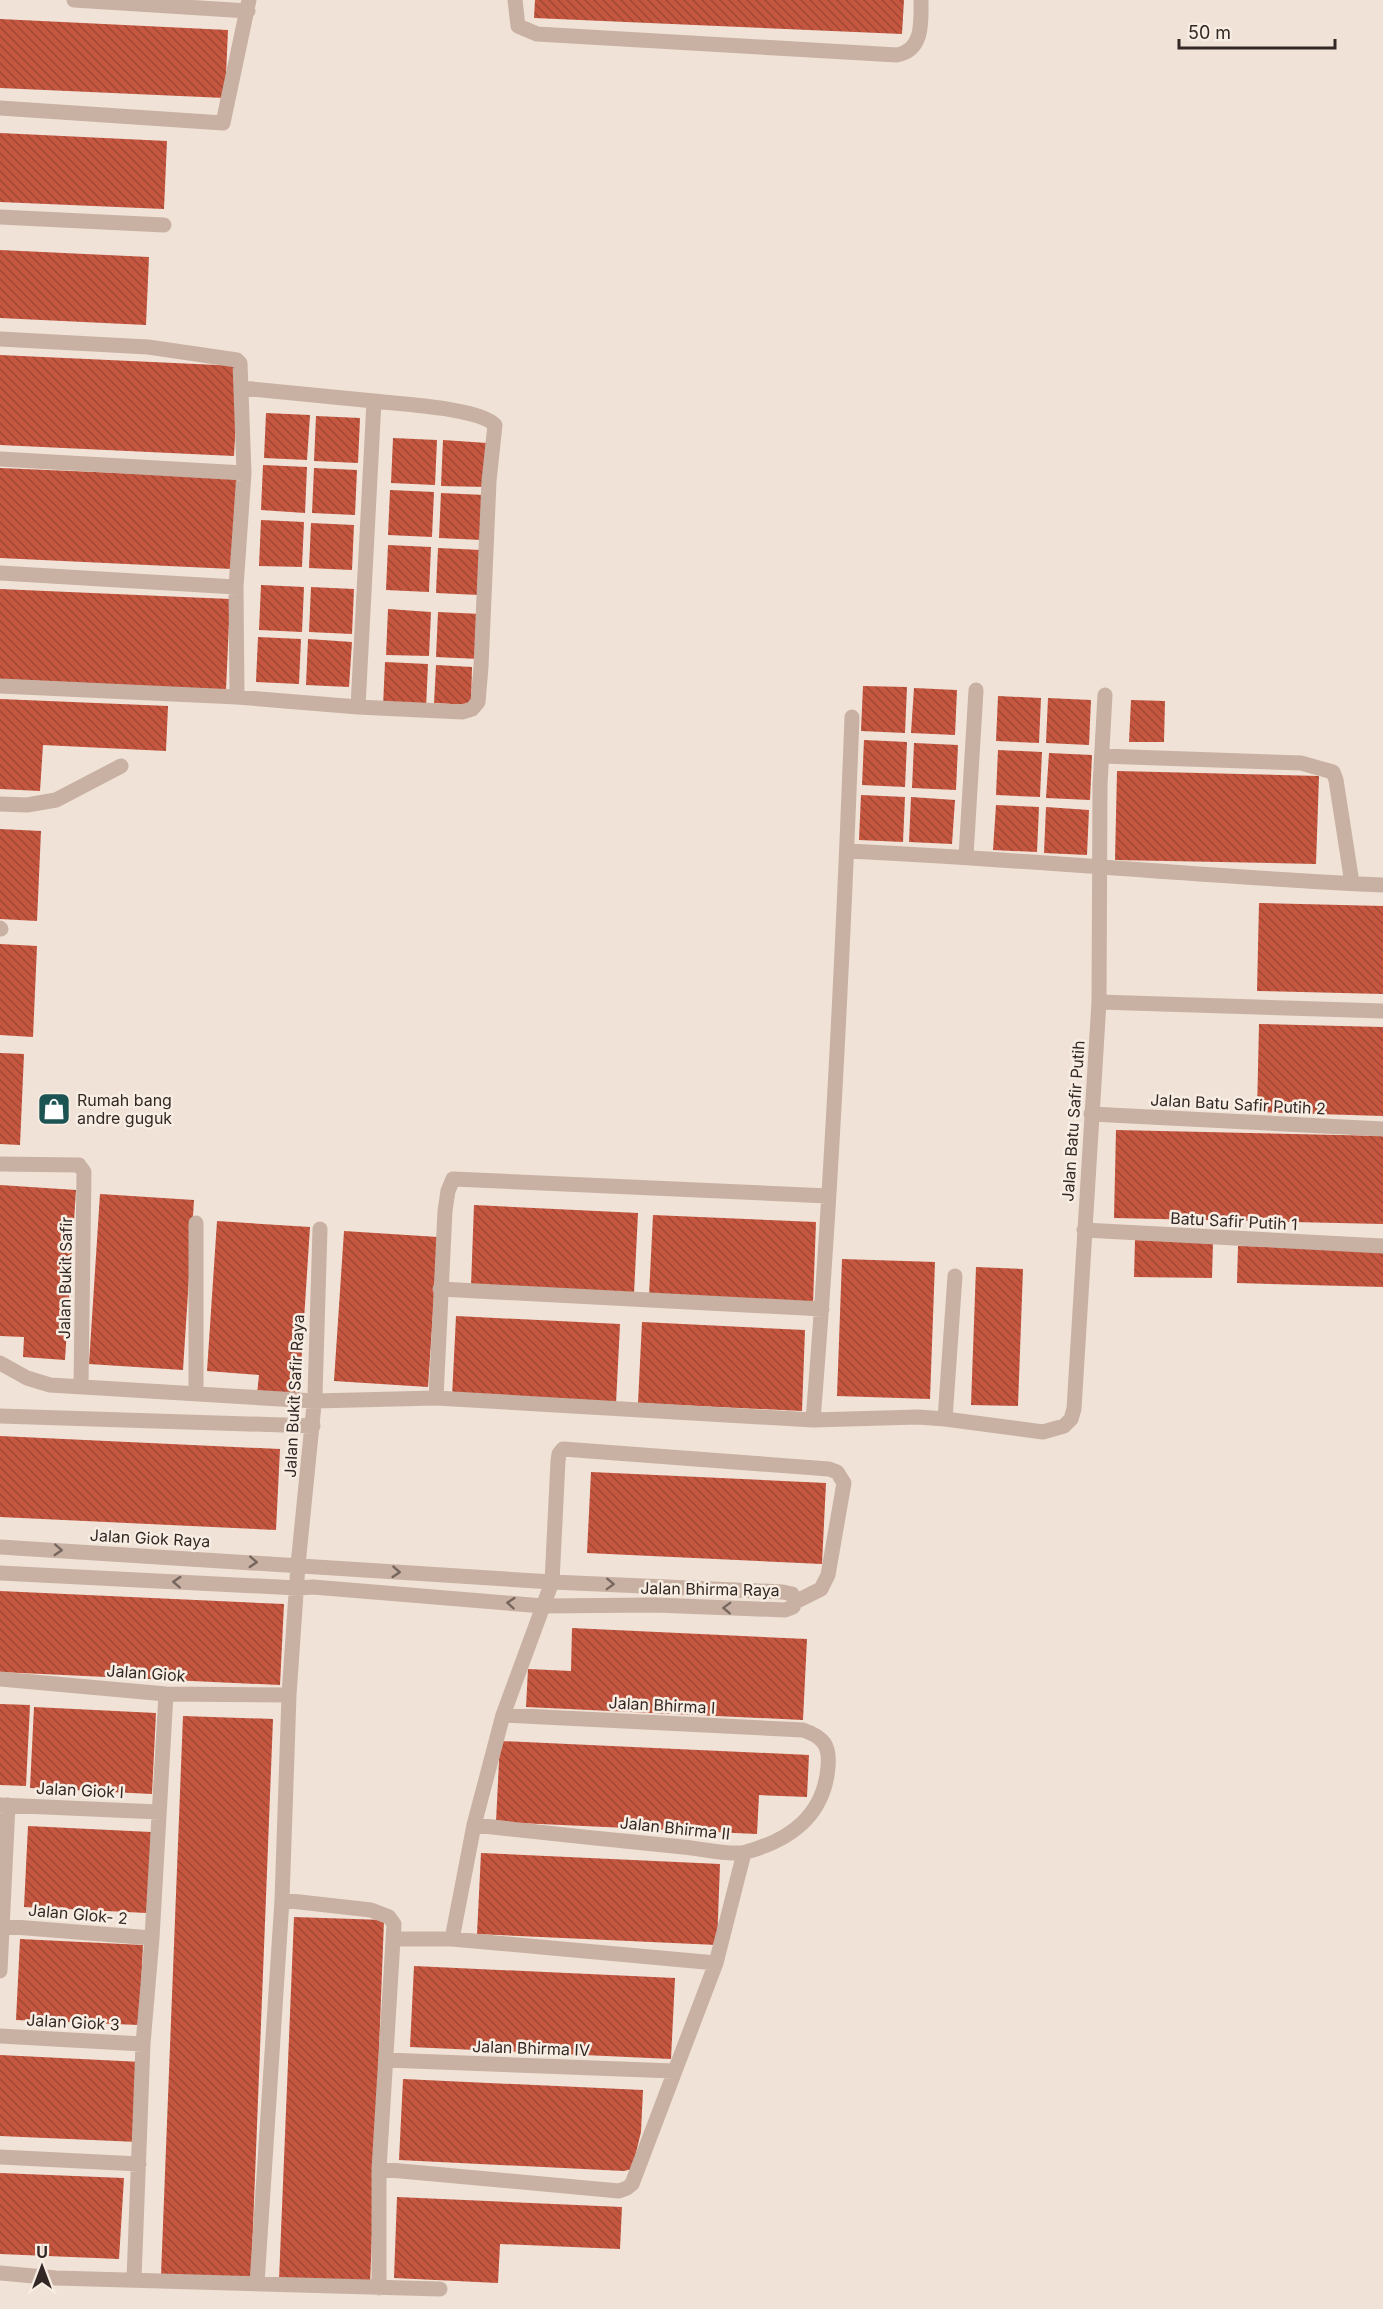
<svg xmlns="http://www.w3.org/2000/svg" width="1383" height="2309" font-family="Inter,sans-serif">
	<defs>
		<pattern id="building-back-hatch" width="6" height="6" patternUnits="userSpaceOnUse" patternTransform="scale(1.5)"><rect width="6" height="6" fill="#c55740"/><path d="M-1 5l2 2M0 0l6 6M5-1l2 2" fill="none" stroke="#a14835"/></pattern>
	</defs>
	<rect width="100%" height="100%" fill="#f0e2d7"/>
	<path fill="url(#building-back-hatch)" d="M535,0H904L902,34L534,18Z
		M0,19L228,30L225,98L0,88Z
		M0,133L167,141L164,209L0,202Z
		M0,250L149,257L146,325L0,318Z
		M0,355L239,366L234,456L0,445Z
		M266,413L310,415L307,460L264,458Z
		M316,416L360,418L358,463L314,461Z
		M393,438L437,440L435,485L391,483Z
		M443,440L487,443L485,487L441,486Z
		M263,465L307,467L305,513L261,510Z
		M0,468L237,478L232,569L0,558Z
		M314,468L357,470L355,515L312,513Z
		M390,490L434,492L432,537L388,535Z
		M441,493L484,495L482,540L439,538Z
		M261,520L304,522L302,567L259,566Z
		M311,523L354,525L352,570L309,568Z
		M388,545L431,547L429,592L386,590Z
		M438,548L481,550L479,595L436,593Z
		M261,585L304,587L302,632L259,630Z
		M311,587L354,589L352,634L309,632Z
		M0,589L230,599L226,690L0,679Z
		M388,609L431,612L429,656L386,655Z
		M438,612L481,614L479,659L436,657Z
		M258,637L301,639L299,684L256,682Z
		M308,639L352,642L349,687L306,685Z
		M385,662L428,664L426,709L383,707Z
		M436,665L472,667L471,705L434,703Z
		M863,686L907,687L905,733L861,731Z
		M914,688L957,690L955,735L911,733Z
		M998,696L1041,698L1039,743L996,741Z
		M1048,698L1091,700L1089,745L1046,743Z
		M0,699L168,706L166,751L43,745L40,791L0,789Z
		M1131,700L1165,701L1164,742H1129Z
		M864,740L907,742L905,787L862,785Z
		M914,743L958,745L956,790L912,788Z
		M998,750L1042,752L1040,797L996,795Z
		M1049,753L1092,755L1090,800L1046,798Z
		M1117,771L1319,776L1316,864L1115,860Z
		M861,795L905,797L903,842L859,840Z
		M911,797L955,800L952,844L909,842Z
		M996,805L1039,807L1037,852L993,850Z
		M1046,807L1089,810L1087,855L1044,853Z
		M0,829L41,831L37,921L0,919Z
		M1259,903L1383,906V994L1257,991Z
		M0,944L37,946L33,1037L0,1035Z
		M1259,1024L1383,1027V1116L1257,1112Z
		M0,1053L24,1054L20,1145L0,1144Z
		M1116,1130L1383,1136V1224L1114,1218Z
		M0,1185L76,1190L65,1360L23,1357L24,1337L0,1336Z
		M100,1194L194,1200L183,1370L89,1364Z
		M474,1205L638,1213L634,1294L471,1286Z
		M653,1215L816,1222L813,1303L649,1296Z
		M217,1221L310,1227L299,1397L257,1394L259,1375L207,1371Z
		M344,1231L438,1237L428,1387L334,1381Z
		M1135,1240L1213,1242L1212,1278L1134,1277Z
		M1238,1246L1383,1249V1287L1237,1283Z
		M842,1259L935,1262L930,1399L837,1396Z
		M976,1267L1023,1269L1018,1406L971,1405Z
		M456,1316L620,1324L616,1404L452,1397Z
		M642,1322L805,1330L802,1411L638,1403Z
		M0,1436L280,1449L276,1530L0,1517Z
		M591,1472L826,1483L822,1564L587,1553Z
		M0,1591L284,1604L280,1685L0,1672Z
		M572,1628L807,1639L803,1720L526,1707L528,1669L571,1671Z
		M0,1704L30,1705L26,1786L0,1785Z
		M34,1707L156,1713L152,1794L30,1788Z
		M183,1716L273,1719L251,2278L161,2275Z
		M500,1741L809,1755L807,1797L759,1795L757,1834L496,1822Z
		M28,1826L151,1832L147,1913L24,1907Z
		M481,1853L720,1864L717,1945L477,1934Z
		M294,1917L384,1920L370,2285L279,2280Z
		M20,1939L143,1945L139,2025L16,2020Z
		M414,1966L675,1978L671,2059L410,2047Z
		M0,2055L142,2062L138,2142L0,2136Z
		M403,2079L643,2090L641,2132L632,2169L624,2171L399,2160Z
		M0,2173L124,2178L119,2259L0,2254Z
		M397,2197L622,2207L620,2249L500,2244L498,2283L394,2278Z"/>
	<g fill="none" stroke-linecap="round" stroke-linejoin="round">
		<path stroke="#c8b1a3" stroke-width="15" d="M74,0L248,11
			M515,0L518,26L537,34L897,55C924,50 921,21 921,0
			M0,108L223,123L249,0
			M0,217L164,225
			M0,339L148,347L237,360L240,363L244,473L236,587L237,697
			M242,388L374,401L358,707
			M0,459L244,473
			M0,573L236,587
			M0,686L237,697L358,707L462,712L472,709L478,702L481,667L489,481L495,425C480,408 399,404 374,401
			M1102,756L1301,763L1333,772L1336,780L1352,883
			M0,804L27,805L56,800L121,766
			M847,851C1026,859 1204,877 1383,885
			M966,856L976,690
			M0,928L1,929
			M1099,1002L1383,1011
			M1091,1114L1383,1129
			M0,1164L79,1165L84,1172L81,1385
			M1084,1230L1383,1246
			M440,1289L822,1309
			M0,1363L27,1378L50,1385L314,1401L436,1398L813,1420L918,1417L945,1419L1043,1432L1064,1426L1071,1419L1074,1409L1099,1002L1100,785L1105,695
			M196,1393V1223
			M436,1398L445,1211L448,1191L453,1179L828,1196
			M0,1416L313,1426
			M945,1419L955,1276
			M813,1420C832,1187 843,952 852,717
			M0,1547L552,1582L783,1592L792,1594L795,1602L793,1607L785,1610L655,1605L543,1606L313,1587L298,1588L0,1573
			M0,1679L166,1694L289,1695
			M0,1805L159,1812
			M474,1825C544,1833 613,1840 683,1847C697,1848 734,1856 746,1852C790,1840 824,1816 828,1767C830,1746 824,1737 803,1730L503,1715
			M282,1900L371,1910L389,1917L394,1924L379,2169V2288
			M2,1926L152,1938
			M394,1939H452L716,1963
			M452,1939L474,1825L503,1715L552,1582L558,1461L559,1454L563,1449L829,1469L837,1472L844,1483L828,1575L821,1589L795,1602
			M0,1971L8,1805
			M0,2036L143,2044
			M386,2060L674,2071
			M0,2157L139,2164
			M379,2169L619,2191L627,2188L632,2184L716,1963L744,1853
			M0,2273L56,2278L440,2289
			M134,2279L143,2044L152,1938L166,1694
			M257,2283L282,1900L289,1695L298,1565L315,1395L320,1229"/>
	</g>
	<defs><path id="oneway-chevron" d="M-2-3.5L2.5 0L-2 3.5" fill="none" stroke-width="1.6" stroke-linecap="round" stroke-linejoin="round" transform="scale(1.5)"/></defs>
	<g stroke="#76665e">
		<use href="#oneway-chevron" transform="translate(58 1550) rotate(3)"/>
		<use href="#oneway-chevron" transform="translate(253 1562) rotate(3)"/>
		<use href="#oneway-chevron" transform="translate(396 1572) rotate(4)"/>
		<use href="#oneway-chevron" transform="translate(177 1582) rotate(-177)"/>
		<use href="#oneway-chevron" transform="translate(610 1584) rotate(2)"/>
		<use href="#oneway-chevron" transform="translate(511 1603) rotate(-175)"/>
		<use href="#oneway-chevron" transform="translate(727 1608) rotate(-178)"/>
	</g>
	<defs>
		<symbol id="shop-square" viewBox="-11 -11 22 22"><rect x="-9" y="-9" width="18" height="18" rx="4" fill="#1b5453" stroke="#f8ede3"/><path d="M-5-2.5h2.3a2.7 3.5 0 0 1 5.4 0H5L5.5 6h-11ZM-1.5-2.5h3a1.5 2.3 0 0 0-3 0Z" fill="#fff"/></symbol>
	</defs>
	<g fill-rule="evenodd">
		<use href="#shop-square" x="35" y="1090" width="38" height="38"/>
	</g>
	<g text-anchor="middle" dominant-baseline="central" stroke-width="5" stroke-linejoin="round" paint-order="stroke">
		<g font-size="16" fill="#332825" stroke="#f8ede3" text-anchor="start">
			<text x="77" y="1100">Rumah bang<tspan x="77" dy="18">andre guguk</tspan></text>
		</g>
		<g font-size="16" fill="#332825" stroke="#f8ede3">
			<text transform="translate(1238 1104) rotate(3)">Jalan Batu Safir Putih 2</text>
			<text transform="translate(1073 1121) rotate(-86)">Jalan Batu Safir Putih</text>
			<text transform="translate(1234 1221) rotate(3)">Batu Safir Putih 1</text>
			<text transform="translate(65 1278) rotate(-89)">Jalan Bukit Safir</text>
			<text transform="translate(294 1396) rotate(-87)">Jalan Bukit Safir Raya</text>
			<text transform="translate(150 1538) rotate(3)">Jalan Giok Raya</text>
			<text transform="translate(710 1589) rotate(1)">Jalan Bhirma Raya</text>
			<text transform="translate(146 1673) rotate(4)">Jalan Giok</text>
			<text transform="translate(662 1705) rotate(3)">Jalan Bhirma I</text>
			<text transform="translate(80 1790) rotate(3)">Jalan Giok I</text>
			<text transform="translate(675 1828) rotate(6)">Jalan Bhirma II</text>
			<text transform="translate(78 1914) rotate(5)">Jalan Glok- 2</text>
			<text transform="translate(73 2022) rotate(3)">Jalan Giok 3</text>
			<text transform="translate(531 2048) rotate(2)">Jalan Bhirma IV</text>
		</g>
	</g>
	<g transform="translate(42 2267)" stroke="#f8ede3" stroke-width="4.5" paint-order="stroke">
	<path d="M0-4.5L10 22L0 15L-10 22Z" fill="#332825"/>
	<text y="-9" font-size="16" font-weight="bold" text-anchor="middle" fill="#332825">U</text>
	</g>
	<path d="M1179 39v9h156v-9" fill="none" stroke="#332825" stroke-width="3"/>
	<text x="1188" y="39" font-size="18" fill="#332825" stroke="#f8ede3" stroke-width="4.5" paint-order="stroke">50 m</text>
</svg>
